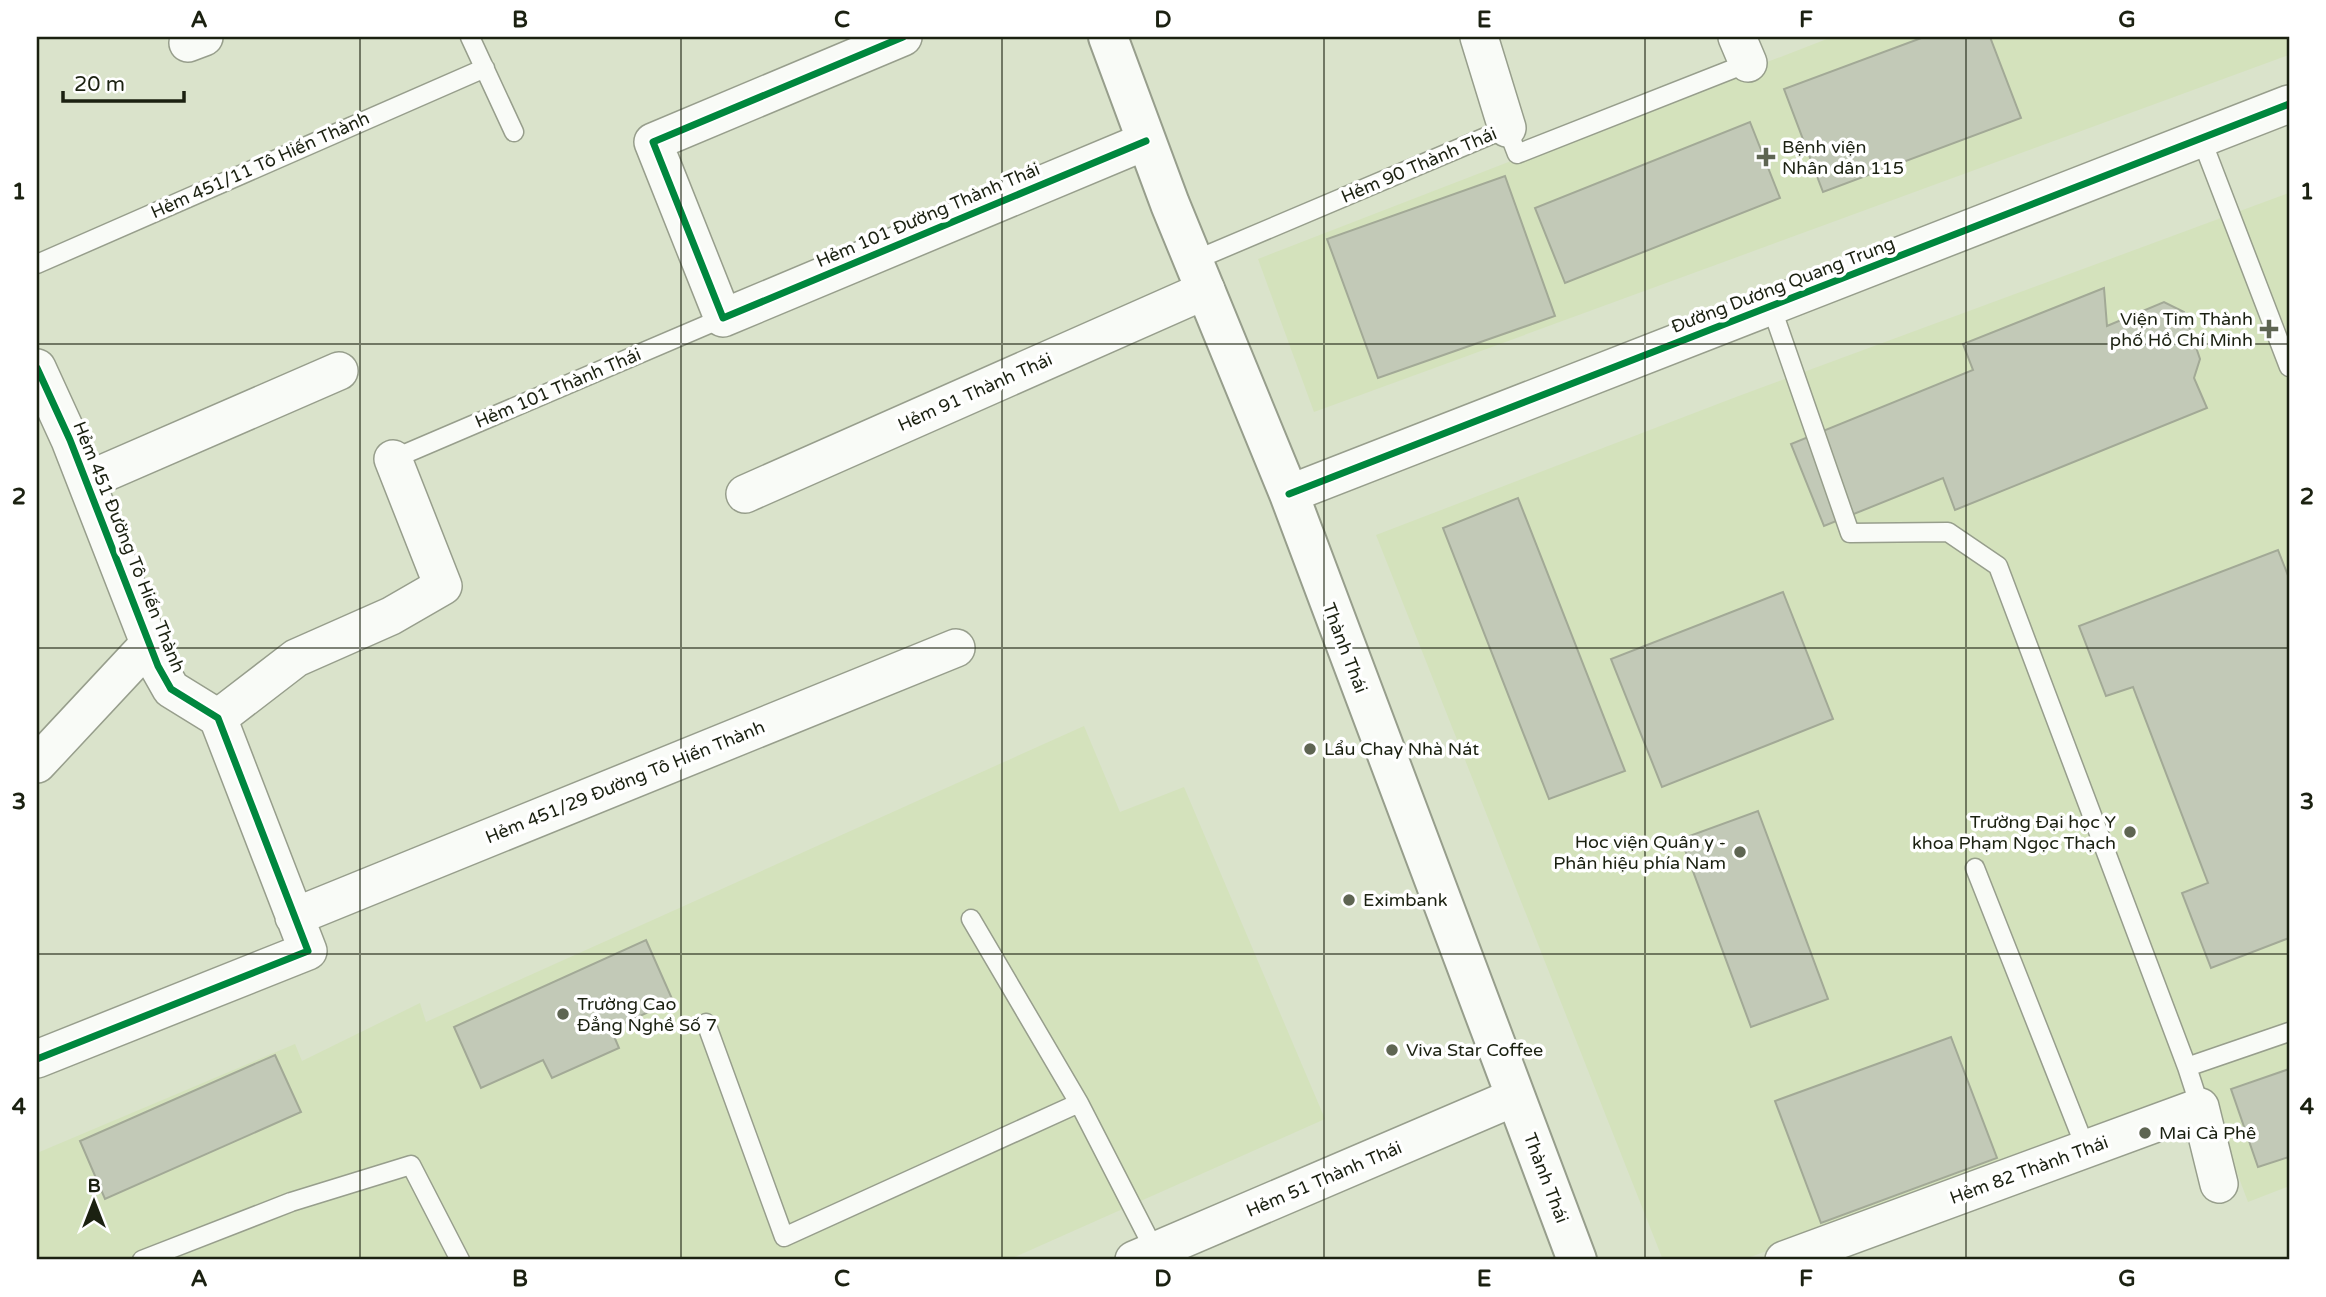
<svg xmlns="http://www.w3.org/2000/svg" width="2326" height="1297" font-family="'Varela Round',sans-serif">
	<rect width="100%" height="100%" fill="#dae3cb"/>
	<path fill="#d4e2bc" d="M1832,37H2289V55L1314,412L1258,259Z
		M2289,193V1186L2248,1202L2207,1093L1742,1260H1663L1376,535L1736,397Z
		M1084,726L1120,812L1184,787L1325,1119L1008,1260H37V1153L295,1044L302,1061L420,1003L426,1022Z"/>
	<path fill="#c2c9b7" stroke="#a2a996" stroke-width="2" d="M1924,37H1990L2021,118L1823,192L1784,89Z
		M1750,122L1780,198L1565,283L1535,208Z
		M1505,176L1555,316L1378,378L1327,239Z
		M2104,288L2107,326L2164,302L2184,312L2200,359L2194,378L2207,408L1955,510L1943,478L1824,526L1791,444L1973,370L1963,344Z
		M1518,498L1625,771L1549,799L1443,528Z
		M2278,550L2289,578V938L2211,968L2182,893L2208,883L2133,687L2106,696L2079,626Z
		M1783,592L1833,719L1662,787L1611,659Z
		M1758,811L1828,999L1751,1027L1681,839Z
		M646,940L673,1001L611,1029L619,1048L552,1078L543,1060L481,1088L454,1027Z
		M1951,1037L1997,1158L1821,1223L1775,1101Z
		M275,1055L301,1112L105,1199L80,1141Z
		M2289,1069V1157L2258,1167L2231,1089Z"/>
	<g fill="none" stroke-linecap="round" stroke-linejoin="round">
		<defs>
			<path id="service" d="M470,37L514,132
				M2201,138L2289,367
				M1193,261L1507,128L1517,154L1748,63
				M37,264L485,68
				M1771,306L1850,533L1948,532L1998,566L2187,1067L2200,1107
				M393,459L723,318
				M1975,868L2086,1149
				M971,919L1079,1103
				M706,1023L784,1237L1079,1103L1155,1251
				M2187,1067L2289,1032
				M142,1260L291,1202L411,1165L460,1260"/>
			<path id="minor" d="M903,37L653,142L723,318L1146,141
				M1479,37L1507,128
				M1737,37L1748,63
				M188,43L204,37
				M37,368L70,440L158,666L171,689L218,718L308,951L37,1059
				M86,481L339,371
				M745,494L1206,290
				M1289,494L2289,104
				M218,718L296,658L391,616L443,586L393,459
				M37,764L149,644
				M294,917L956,648
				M1134,1260L1515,1097
				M1784,1260L2200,1107L2219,1184"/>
			<path id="secondary" d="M1108,37L1170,204L1289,494L1577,1260"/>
		</defs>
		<use href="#service" stroke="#979e8c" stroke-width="21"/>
		<use href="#minor" stroke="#979e8c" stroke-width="40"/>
		<use href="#secondary" stroke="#979e8c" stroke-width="42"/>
		<use href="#service" stroke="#f9fbf7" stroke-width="18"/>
		<use href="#minor" stroke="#f9fbf7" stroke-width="37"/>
		<use href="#secondary" stroke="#f9fbf7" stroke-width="38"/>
		<defs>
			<path id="cycleway" d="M903,37L653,142L723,318L1146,141
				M37,368L70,440L158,666L171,689L218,718L308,951L37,1059
				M1289,494L2289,104"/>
		</defs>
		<use href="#cycleway" stroke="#fff" stroke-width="11"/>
		<use href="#cycleway" stroke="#00873e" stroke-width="7"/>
	</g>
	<path fill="none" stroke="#1b2111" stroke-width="2" stroke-opacity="0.55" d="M360,37V1260M681,37V1260M1002,37V1260M1324,37V1260M1645,37V1260M1966,37V1260M37,344H2289M37,648H2289M37,954H2289"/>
	<g fill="#5e6552" stroke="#fff" stroke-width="2.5">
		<path d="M1762.5 146.5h7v7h7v7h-7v7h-7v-7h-7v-7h7z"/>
		<path d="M2265.5 318.5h7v7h7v7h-7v7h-7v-7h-7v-7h7z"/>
		<circle cx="1310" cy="749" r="7"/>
		<circle cx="2130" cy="832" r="7"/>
		<circle cx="1740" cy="852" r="7"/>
		<circle cx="1349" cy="900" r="7"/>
		<circle cx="563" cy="1014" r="7"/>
		<circle cx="1392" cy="1050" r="7"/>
		<circle cx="2145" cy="1133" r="7"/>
	</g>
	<g text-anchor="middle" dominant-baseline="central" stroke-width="7" stroke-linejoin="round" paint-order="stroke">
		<g font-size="18" fill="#1b2111" stroke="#fff" text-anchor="start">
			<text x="1782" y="147">Bệnh viện<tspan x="1782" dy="21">Nhân dân 115</tspan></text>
			<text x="2253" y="319" text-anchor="end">Viện Tim Thành<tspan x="2253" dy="21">phố Hồ Chí Minh</tspan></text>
			<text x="1324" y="749">Lẩu Chay Nhà Nát</text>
			<text x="2116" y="822" text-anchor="end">Trường Đại học Y<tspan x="2116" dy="21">khoa Phạm Ngọc Thạch</tspan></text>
			<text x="1726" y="842" text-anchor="end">Hoc viện Quân y -<tspan x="1726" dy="21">Phân hiệu phía Nam</tspan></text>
			<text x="1363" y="900">Eximbank</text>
			<text x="577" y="1004">Trường Cao<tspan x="577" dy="21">Đẳng Nghề Số 7</tspan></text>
			<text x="1406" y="1050">Viva Star Coffee</text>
			<text x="2159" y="1133">Mai Cà Phê</text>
		</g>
		<g font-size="18" fill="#1b2111" stroke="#fff">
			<text transform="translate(260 165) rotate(-24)">Hẻm 451/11 Tô Hiến Thành</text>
			<text transform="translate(1419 165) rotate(-23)">Hẻm 90 Thành Thái</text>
			<text transform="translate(928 215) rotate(-23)">Hẻm 101 Đường Thành Thái</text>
			<text transform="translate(1783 285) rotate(-21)">Đường Dương Quang Trung</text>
			<text transform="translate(558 388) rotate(-23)">Hẻm 101 Thành Thái</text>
			<text transform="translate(975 392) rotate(-24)">Hẻm 91 Thành Thái</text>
			<text transform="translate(129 547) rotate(68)">Hẻm 451 Đường Tô Hiến Thành</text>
			<text transform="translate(1345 648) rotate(69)">Thành Thái</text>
			<text transform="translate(625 782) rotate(-22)">Hẻm 451/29 Đường Tô Hiến Thành</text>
			<text transform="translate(2029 1170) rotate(-20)">Hẻm 82 Thành Thái</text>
			<text transform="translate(1546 1178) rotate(69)">Thành Thái</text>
			<text transform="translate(1324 1179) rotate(-23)">Hẻm 51 Thành Thái</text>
		</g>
	</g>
	<rect width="2326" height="1297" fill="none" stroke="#ffffff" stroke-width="77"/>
	<g transform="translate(94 1202)" stroke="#ffffff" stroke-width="5" paint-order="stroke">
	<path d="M0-5L12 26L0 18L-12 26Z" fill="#1b2111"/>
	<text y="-10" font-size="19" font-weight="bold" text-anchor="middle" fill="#1b2111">B</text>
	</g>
	<path d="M63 91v10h121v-10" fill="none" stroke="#1b2111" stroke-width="3.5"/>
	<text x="74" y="91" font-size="21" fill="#1b2111" stroke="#ffffff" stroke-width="5" paint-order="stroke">20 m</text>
	<rect x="38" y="38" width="2250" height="1220" fill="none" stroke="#1b2111" stroke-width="2.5"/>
	<g font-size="23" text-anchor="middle" font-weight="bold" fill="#1b2111">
		<text x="199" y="27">A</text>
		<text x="520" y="27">B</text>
		<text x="842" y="27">C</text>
		<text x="1163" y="27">D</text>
		<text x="1484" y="27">E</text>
		<text x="1806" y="27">F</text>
		<text x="2127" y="27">G</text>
		<text x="19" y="199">1</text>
		<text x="2307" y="199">1</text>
		<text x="19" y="504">2</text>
		<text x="2307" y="504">2</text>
		<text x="19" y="809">3</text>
		<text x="2307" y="809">3</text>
		<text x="19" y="1114">4</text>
		<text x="2307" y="1114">4</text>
		<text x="199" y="1286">A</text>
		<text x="520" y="1286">B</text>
		<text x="842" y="1286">C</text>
		<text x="1163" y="1286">D</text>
		<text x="1484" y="1286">E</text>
		<text x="1806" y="1286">F</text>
		<text x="2127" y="1286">G</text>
	</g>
</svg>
